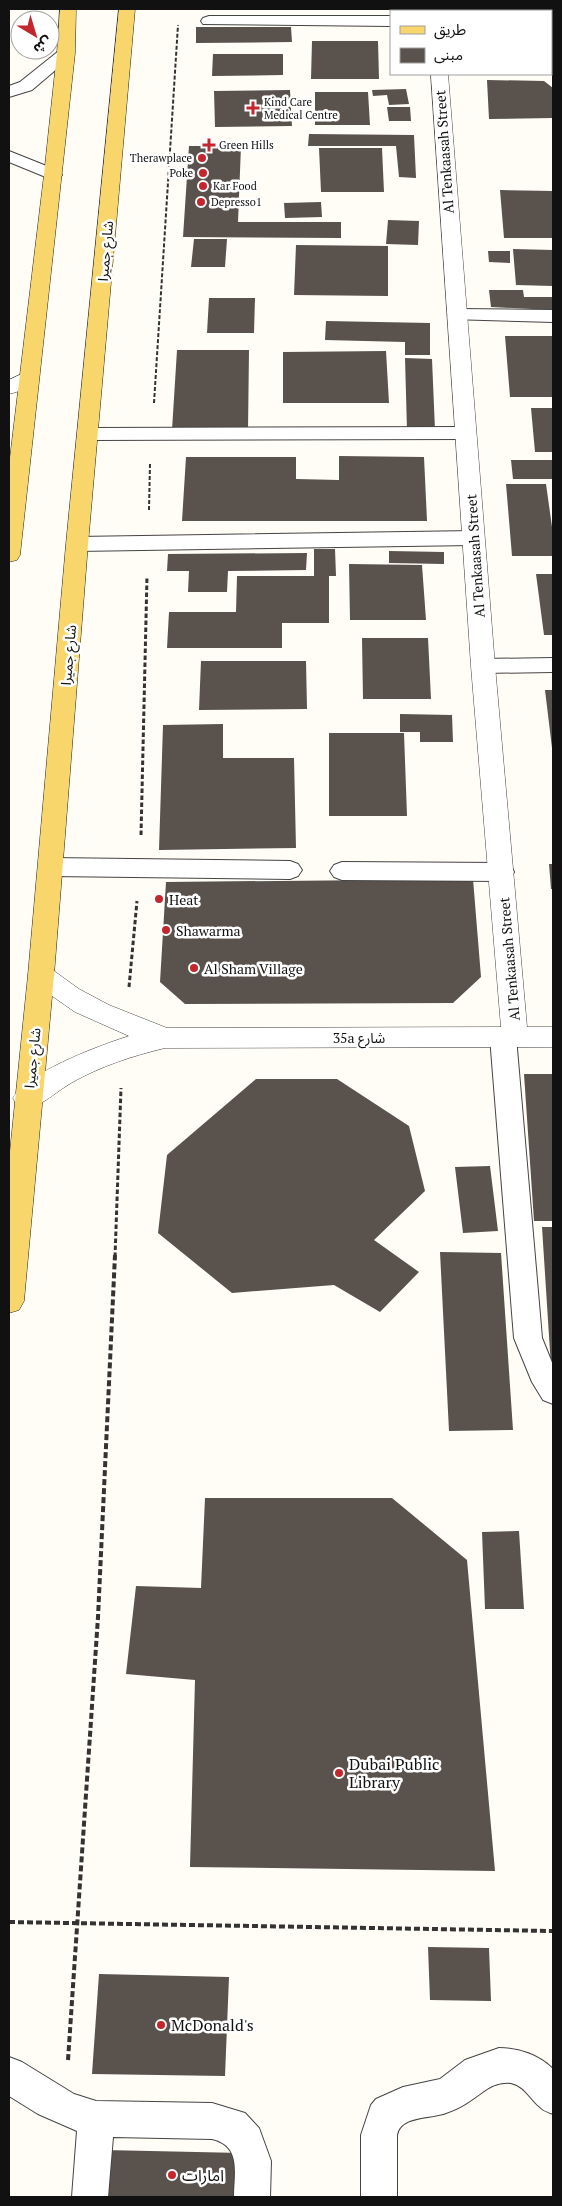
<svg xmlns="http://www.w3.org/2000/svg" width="562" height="2206" font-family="'PT Serif','Noto Sans Arabic',serif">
	<rect width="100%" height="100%" fill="#fffdf5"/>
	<path fill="#5a524d" d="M196,27H291L292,42L196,43Z
		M312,41H378L379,79H311Z
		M213,54H283V75L212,76Z
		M487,80L544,81L553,88V118L489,119Z
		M406,89L409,104L389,105L387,95L373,96L372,90Z
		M290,90L292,126L215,127L214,91Z
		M315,92H368L370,125H315Z
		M387,107H410L411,121H389Z
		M309,134L414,135L416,178L399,177L396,146H308Z
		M189,146H241L238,222H341V238L183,237Z
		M319,148H382L384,192H321Z
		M500,190L553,191V238H504Z
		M321,202L322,217L285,218L284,203Z
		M388,220L419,221L418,245L386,244Z
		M194,239H227L225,267H191Z
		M296,245L388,246V296L294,295Z
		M513,249L553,250V286L516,285Z
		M488,251H510V263L489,262Z
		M489,290H523L524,297H553V310L491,307Z
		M209,298H255L254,333H207Z
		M326,321L430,323V355H405V342L325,340Z
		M505,336H553V397H510Z
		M177,350H249L248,430H172Z
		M386,351L389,403H283V352Z
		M405,358L432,359L435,430H407Z
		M531,408H553V452H535Z
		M339,456L424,457L427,521H182L186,457H296V479L339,480Z
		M511,460H553V479H513Z
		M506,484H546L553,534V556H512Z
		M314,549H335L336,576H329V623H282V648H167L169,612H236L237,576H314Z
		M389,551L444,552V564L389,563Z
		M307,553L306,570L228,571L227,592H188L189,571H167L168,554Z
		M349,564L422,565L426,620H350Z
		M536,574H553V635H544Z
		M362,638H428L431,699H363Z
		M201,661H306L307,709L199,710Z
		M545,690H553V748H552Z
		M400,714L452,715L453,742H420V732H400Z
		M223,724V758H294L296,848L159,850L163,725Z
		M329,733H404L407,816H329Z
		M549,864H553V889H551Z
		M473,879L481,977L453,1003L185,1004L160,982L166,882Z
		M524,1074H553V1221H534Z
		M256,1079H337L409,1126L425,1191L374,1240L419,1272L380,1312L334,1285L232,1293L158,1233L167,1155Z
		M490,1166L498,1231L463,1233L455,1167Z
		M542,1227H553V1367H551Z
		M440,1252L501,1253L513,1430L449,1431Z
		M205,1498H392L467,1560L495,1871L190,1867L195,1680L126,1674L136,1586L201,1588Z
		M519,1531L524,1609H485L482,1532Z
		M428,1947L489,1948L491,2001L430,2000Z
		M99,1974L229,1977L225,2076L92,2074Z
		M104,2150L242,2153L240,2197H100Z"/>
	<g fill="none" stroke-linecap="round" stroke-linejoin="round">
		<defs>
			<path id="service" d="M209,16H391V26L203,24L201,21L203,18Z
				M66,48L72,50L74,53L72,56L32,90L9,97V86L20,82L60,50Z
				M9,151L59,171L62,175L59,179L53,180L9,162Z
				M457,309L553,310V322L450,319L448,315L450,311Z
				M466,427L473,429L476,433L473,437L466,439L88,440L81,438L78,434L81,430L88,428Z
				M474,531L481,533L484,538L481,543L474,545L77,551L70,549L67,544L70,539L77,537Z
				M553,658V672L483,673L475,671L472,666L475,661L483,659Z
				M51,858L290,861L298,864L302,870L298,876L290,879L51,876L43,873L39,867L43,861Z
				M342,862L502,863L511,866L514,872L511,878L502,881L342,880L334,877L330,871L334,865Z
				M503,1027L512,1030L516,1037L542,1338L553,1365V1404L543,1400L532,1382L514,1338L490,1037L494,1030Z
				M499,2048C519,2048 539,2055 553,2069V2114C549,2112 543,2111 540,2107C530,2099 525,2086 511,2083C493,2081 484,2092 470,2101C463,2106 455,2110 446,2113C431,2119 401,2115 397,2135V2197H361V2135L371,2105L376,2099L403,2087L440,2079L465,2060Z
				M9,2057L22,2062L74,2094L96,2101L212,2103L245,2113L259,2128L271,2161L270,2197H234C234,2173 242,2146 212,2139L113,2137L108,2197H72L77,2131L38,2114L9,2096Z"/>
			<path id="minor" d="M424,9H440V11H424Z
				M551,47H553V57H551Z
				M431,74H448L495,666L527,1027H553V1047L165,1048C132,1056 101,1066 71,1083C59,1090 48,1100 36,1106C29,1109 24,1108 17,1106L13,1098C27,1072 101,1045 129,1036L75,1012L32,982L28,975L32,968L41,965L50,968L79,989L109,1005L167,1028L501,1027L471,666Z
				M28,371L35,373L38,377C32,386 19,392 9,394V380Z"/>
			<path id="primary" d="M60,9H76L75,53L20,555L17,560L9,562V466L44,175L57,53Z
				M119,9H135L88,544L54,975L24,1301L19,1310L9,1313V1161L28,975L66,544Z"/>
		</defs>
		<use href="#service" stroke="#444" stroke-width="2"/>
		<use href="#minor" stroke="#444" stroke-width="1"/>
		<use href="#primary" stroke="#222" stroke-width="1"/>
		<path stroke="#333" stroke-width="2" stroke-dasharray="4 2" stroke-linecap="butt" d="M154,403L178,25
			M149,510L150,464"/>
		<path stroke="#333" stroke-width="3" stroke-dasharray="4.5 2.5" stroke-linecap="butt" d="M141,835L147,576
			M129,987L137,901
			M115,1257L121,1088"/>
		<path stroke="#333" stroke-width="4" stroke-dasharray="6 3" stroke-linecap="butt" d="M9,1922L553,1931
			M68,2060L98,1617L115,1255"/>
		<use href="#service" fill="#fff" fill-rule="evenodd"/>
		<use href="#minor" fill="#fff" fill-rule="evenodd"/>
		<use href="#primary" fill="#f9d66b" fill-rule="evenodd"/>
	</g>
	<g fill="#c4262e" stroke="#fff" stroke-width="2">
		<path d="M250.5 100.5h5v5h5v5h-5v5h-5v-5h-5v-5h5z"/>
		<path d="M206.5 137.5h5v5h5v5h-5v5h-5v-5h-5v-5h5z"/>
		<circle cx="202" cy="158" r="5"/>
		<circle cx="203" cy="173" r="5"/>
		<circle cx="203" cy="186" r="5"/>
		<circle cx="201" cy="202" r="5"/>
		<circle cx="159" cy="899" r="5"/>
		<circle cx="166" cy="930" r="5"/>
		<circle cx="194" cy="968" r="5"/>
		<circle cx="339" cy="1773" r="5"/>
		<circle cx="161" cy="2025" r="5"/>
		<circle cx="172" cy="2175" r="5"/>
	</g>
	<g text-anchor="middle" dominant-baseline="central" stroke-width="5" stroke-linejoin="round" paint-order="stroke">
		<g font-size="11" fill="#111" stroke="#fff" text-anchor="start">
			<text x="264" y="102">Kind Care<tspan x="264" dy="13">Medical Centre</tspan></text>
			<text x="219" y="145">Green Hills</text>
			<text x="192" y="158" text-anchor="end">Therawplace</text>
			<text x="193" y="173" text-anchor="end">Poke</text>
			<text x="213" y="186">Kar Food</text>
			<text x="211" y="202">Depresso1</text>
		</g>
		<g font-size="14" fill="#111" stroke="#fff">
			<text transform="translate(444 152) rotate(-94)">Al Tenkaasah Street</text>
			<text transform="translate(105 251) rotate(-85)">شارع جميرا</text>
			<text transform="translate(475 556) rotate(-94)">Al Tenkaasah Street</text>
			<text transform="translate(68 655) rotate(-85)">شارع جميرا</text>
			<text transform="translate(509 959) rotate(-95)">Al Tenkaasah Street</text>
			<text x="359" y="1037">35a شارع</text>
			<text transform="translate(32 1058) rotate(-84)">شارع جميرا</text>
		</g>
		<g font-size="14" fill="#111" stroke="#fff" text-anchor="start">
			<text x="169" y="899">Heat</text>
			<text x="176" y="930">Shawarma</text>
			<text x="204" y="968">Al Sham Village</text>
		</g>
		<g font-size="16" fill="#111" stroke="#fff" text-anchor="start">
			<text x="349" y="1764">Dubai Public<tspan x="349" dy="18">Library</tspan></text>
			<text x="171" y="2025">McDonald's</text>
			<text x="182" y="2175">امارات</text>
		</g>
	</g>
	<rect width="562" height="2206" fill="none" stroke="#111111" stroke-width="20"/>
	<rect x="390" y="10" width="162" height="65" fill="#ffffff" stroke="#a0a0a0"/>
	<rect x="400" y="26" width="25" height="8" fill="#f9d66b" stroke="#a0a0a0"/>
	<text x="434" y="35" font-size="15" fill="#111111">طريق</text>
	<rect x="400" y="48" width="25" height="15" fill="#5a524d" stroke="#a0a0a0"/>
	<text x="434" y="60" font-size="15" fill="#111111">مبنى</text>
	<g transform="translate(35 35) rotate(142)"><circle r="24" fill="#ffffff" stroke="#a0a0a0"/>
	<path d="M0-4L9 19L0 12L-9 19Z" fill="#c4262e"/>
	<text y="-8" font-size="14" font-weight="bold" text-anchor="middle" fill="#111111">ش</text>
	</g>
</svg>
